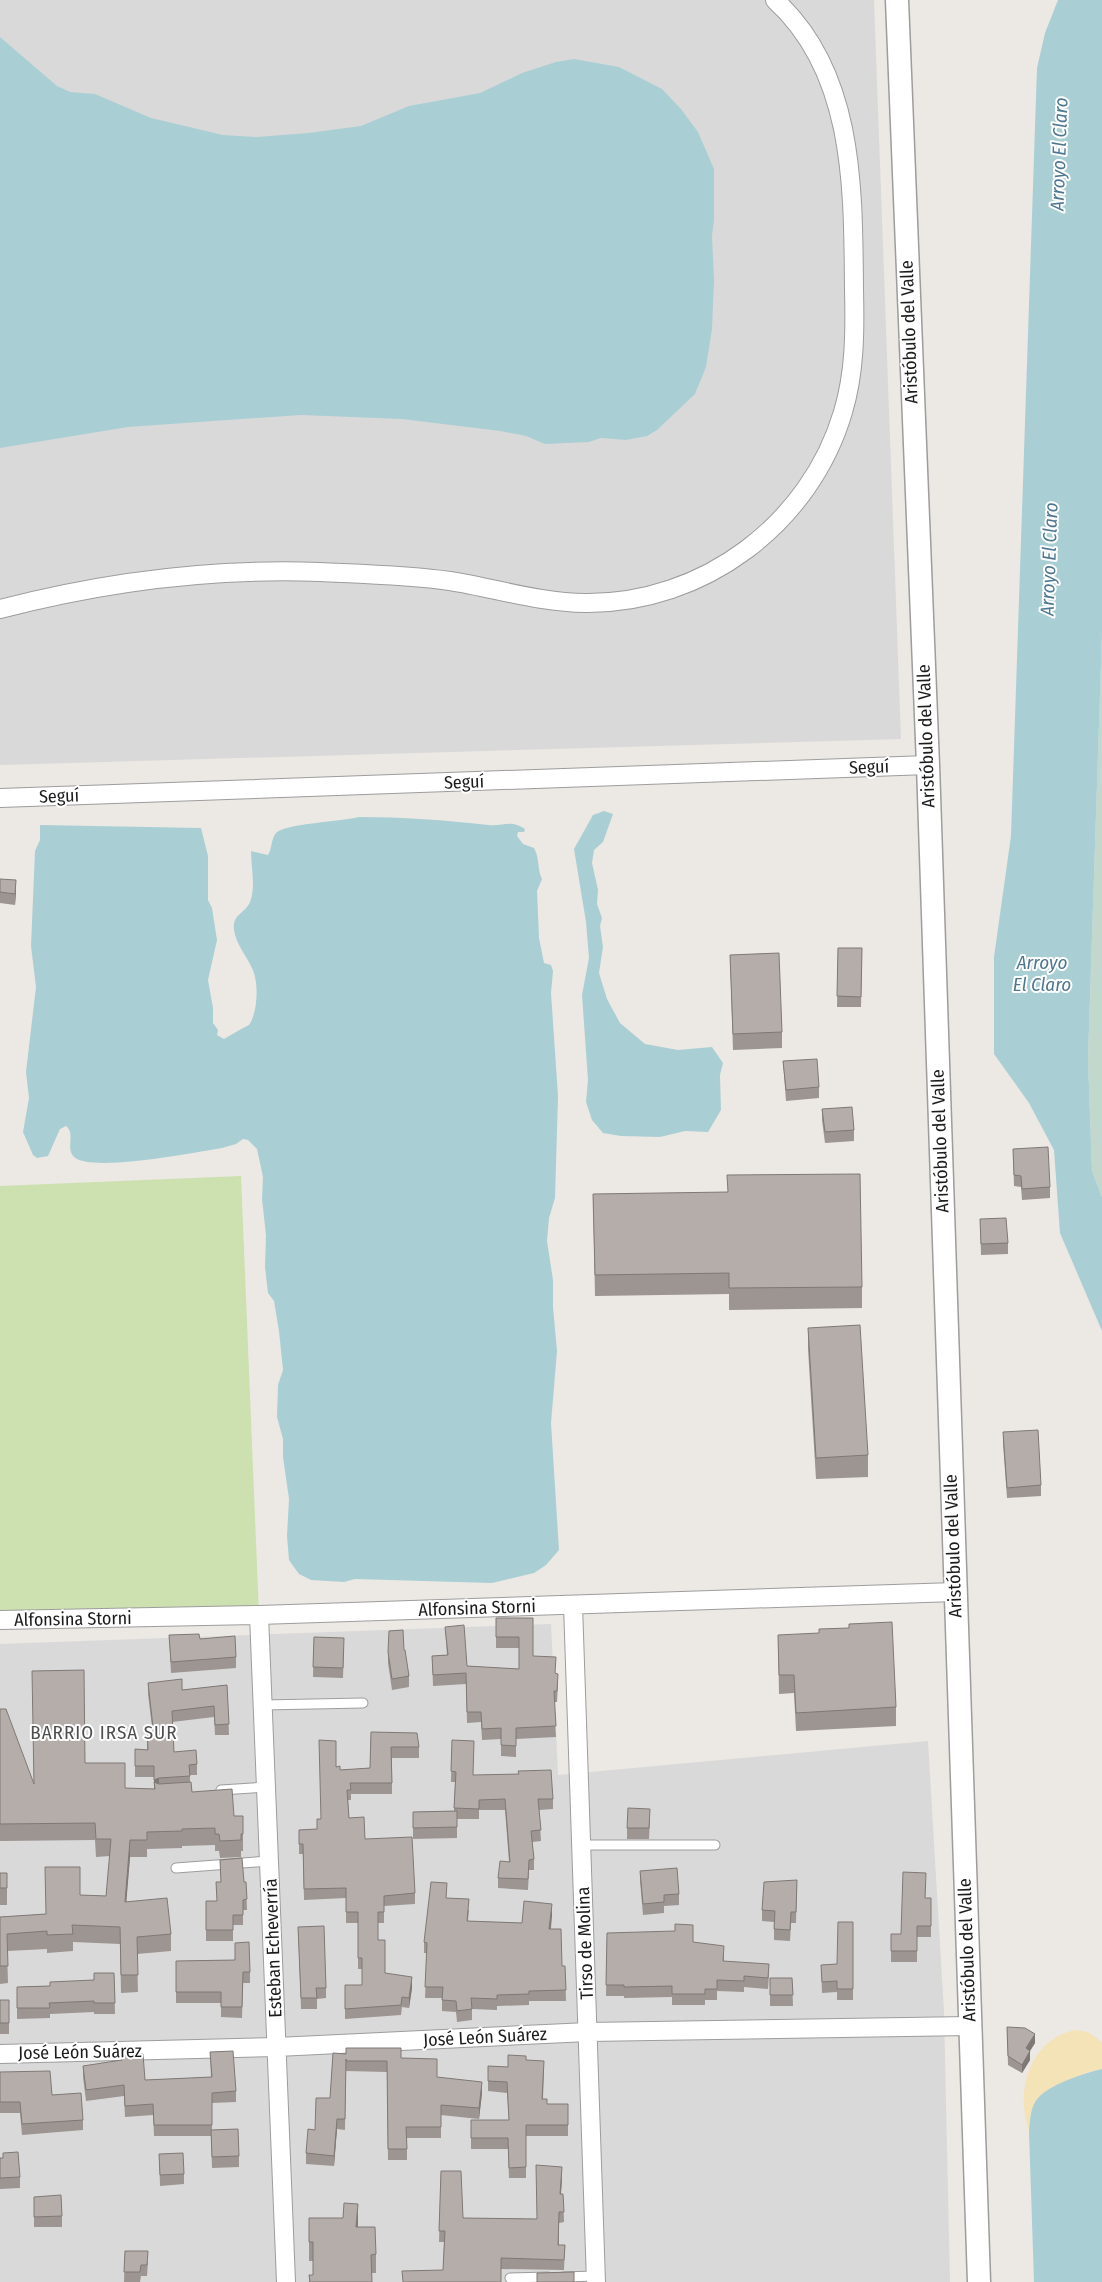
<svg xmlns="http://www.w3.org/2000/svg" width="1102" height="2282" font-family="'Fira Sans Condensed',sans-serif">
	<rect width="100%" height="100%" fill="#ece8e3"/>
	<path fill="#dad9d9" d="M0,0H874L901,739L0,765Z
		M551,1624L558,1775L928,1741L944,2012L950,2282H0V1644Z"/>
	<path fill="#cce1af" d="M241,1176L259,1615L0,1620V1186Z"/>
	<path fill="#c2d8cc" d="M1102,632V1197L1092,1171L1088,1059Z"/>
	<path fill="#f5e3b8" d="M1075,2030L1088,2032L1102,2042V2069L1085,2073L1031,2111L1029,2132C1015,2091 1029,2040 1075,2030Z"/>
	<path fill="#a9cfd5" d="M1058,0H1102V632L1088,1059L1092,1171L1102,1197V1331L1060,1233L1054,1150L1029,1103L994,1054V957L1011,836L1037,68L1045,33Z
		M0,37L57,86L70,92L95,94L151,118L223,135L257,137L308,133L361,126L409,106L480,93L522,73L556,62L574,59L619,67L662,89L681,109L698,132L714,169V219L712,236L714,280L712,329L706,367L695,394L657,430L647,436L626,440L601,438L589,442L545,444L526,436L500,431L402,419L301,415L128,427L0,448Z
		M604,811L613,814L603,842L594,850L592,863L598,890L597,904L602,918L600,926L603,947L599,973L607,999L620,1023L645,1044L678,1050L712,1047L723,1063L720,1075L721,1110L708,1132L685,1131L660,1137L621,1136L603,1133L592,1120L586,1102L588,1080L582,995L589,958L586,922L574,849L593,815Z
		M359,817C402,817 445,820 488,825C504,827 509,819 525,829L524,832H518L517,836L523,844L534,848C540,859 537,869 542,879L537,891L539,938L544,963L551,965L553,971L551,993L558,1096L555,1198L549,1218L547,1241L553,1280V1307L557,1351L551,1423L559,1550L546,1565L534,1573L492,1583L355,1579L344,1582L311,1580L299,1574L289,1560L287,1536L289,1499L283,1457V1439L277,1417L278,1385L283,1370L279,1331L274,1301L268,1293L265,1267L266,1235L262,1199L263,1177L257,1149L248,1140L243,1139L236,1144L222,1148C197,1152 91,1173 74,1157C65,1148 76,1134 66,1126L60,1129L48,1156L37,1158L33,1155L23,1132L29,1098L26,1072L36,987L31,946L35,851L40,840V825L201,828L208,856V900L212,908L217,940L208,980L213,1008V1023L218,1030L217,1035L224,1039C233,1034 240,1029 249,1025C258,1012 259,982 252,968C246,955 236,944 234,930C232,914 245,914 250,902C256,887 251,867 251,851L268,855C272,849 271,839 276,833C283,824 344,821 359,817Z
		M1102,2069V2282H1034L1029,2132C1030,2121 1030,2107 1038,2098C1050,2084 1085,2073 1102,2069Z"/>
	<g fill="none" stroke-linecap="round" stroke-linejoin="round">
		<defs>
			<path id="service" d="M263,1705L363,1703
				M221,1790L266,1787
				M582,1845H715
				M176,1868L269,1861
				M563,2277L595,2276
				M510,2278L548,2277"/>
			<path id="minor" d="M0,609C104,582 213,568 320,572C363,574 408,575 450,581C495,588 540,603 586,603C703,604 810,524 843,412C855,372 855,331 854,289C853,189 855,73 775,0
				M0,798L928,765
				M573,1605L596,2282
				M259,1615L286,2282
				M0,1620L259,1615L955,1592
				M0,2054L277,2047L588,2032L970,2026"/>
			<path id="tertiary" d="M897,0L928,765L979,2282"/>
		</defs>
		<use href="#service" stroke="#9d9d9d" stroke-width="11"/>
		<use href="#minor" stroke="#9d9d9d" stroke-width="20"/>
		<use href="#tertiary" stroke="#9d9d9d" stroke-width="25"/>
		<use href="#service" stroke="#fff" stroke-width="9"/>
		<use href="#minor" stroke="#fff" stroke-width="18"/>
		<use href="#tertiary" stroke="#fff" stroke-width="22"/>
	</g>
	<path fill="#9c9591" d="M0,879L16,891L15,905L0,903Z
		M838,948H862L861,1007H837Z
		M730,955L782,1032V1048L733,1050Z
		M783,1061L819,1087V1098L786,1101Z
		M822,1109L854,1130V1141L825,1143L822,1120Z
		M1013,1149L1050,1187V1198L1022,1200L1021,1187L1014,1186Z
		M593,1194L862,1287V1308L729,1310V1294L595,1296Z
		M980,1219L1008,1243V1254L981,1255Z
		M808,1328L868,1455V1477L816,1479L808,1349Z
		M1003,1432L1041,1485V1496L1007,1498L1003,1443Z
		M496,1618H533V1656L555,1673L558,1684L557,1702H554L556,1737L516,1739V1757L501,1756V1739L482,1740L481,1722L467,1723L466,1684L433,1686L432,1656L447,1655L445,1627L467,1666L519,1669V1648H496Z
		M169,1635L200,1639L236,1657V1668L171,1673Z
		M778,1635L896,1707V1726L796,1731L794,1693L779,1694Z
		M314,1637L344,1649L343,1678L313,1677Z
		M404,1650L409,1676V1687L392,1690L388,1663V1652Z
		M148,1683L182,1690L227,1685L229,1735H215L214,1717L172,1722L174,1752L197,1764V1775H190V1782L192,1792L234,1816H243V1851H241V1857L220,1858L219,1851H215V1845L182,1846V1848L147,1849V1857H130L126,1902L171,1934V1951L137,1954L138,1992L121,1993L120,1944L73,1942V1951L47,1953V1949L7,1951L8,1983L0,1984V1917L46,1914L80,1895L106,1896L110,1856L96,1857L95,1840L0,1841V1709L33,1784L85,1763L125,1788L154,1789V1777H135V1749L147,1750V1727H152L148,1694Z
		M371,1732L419,1747V1758H392V1794H351V1800H348L349,1818L365,1839L415,1893V1904L384,1906V1923H378V1940L385,1973L412,1988L409,2008L402,2007L401,2015L345,2019V1985H362V1969H358V1923H346V1898L304,1900L303,1854H299V1830L317,1829L321,1819L336,1767L340,1770L370,1768Z
		M452,1740L473,1775L553,1799V1809L539,1810L541,1841L532,1842L534,1859V1870H529L528,1890L498,1888V1878L509,1862L505,1810H479V1819H457V1838L413,1839V1812L454,1811L455,1782H451Z
		M650,1820L649,1839H627V1828Z
		M220,1860L244,1882H246L247,1910H243V1925H233V1941H206V1901H217L216,1882H221Z
		M640,1871L679,1894V1905L664,1906V1913L643,1915L640,1881Z
		M0,1873H7V1905H0Z
		M797,1880L796,1923H791L790,1941L774,1940V1922L762,1921V1910Z
		M926,1884L925,1898H931V1937H917V1962H891V1934H901Z
		M447,1898L469,1910L468,1921L522,1923L552,1915L551,1929L562,1966H565L566,2001H529V2005L497,2006V2010L472,2009V2020L457,2022L456,2012L442,2011V1998H425L427,1953H424V1942Z
		M853,1922V2000H837V1992L822,1993L821,1965L837,1964Z
		M298,1927L326,1988V1998L317,1999V2009H301Z
		M607,1933L693,1942L724,1956V1961L769,1975L768,1989L744,1987V1992L717,1991V2000H705V2005H672V1997L624,1998V1996H606Z
		M235,1943L250,1972V1983H243L242,2018L221,2017V2003H176V1961L235,1960Z
		M114,1973L115,2014H94V2012L50,2014V2018L17,2019V1987L50,1986L94,1980Z
		M770,1978H792L793,2006H770Z
		M0,2000H9V2034H0Z
		M1007,2027L1035,2043L1030,2051V2060L1022,2073L1008,2065Z
		M210,2052L236,2091V2102L212,2103V2130L239,2156V2167L212,2168L211,2136H154L153,2115L125,2117L124,2096L86,2101L83,2077V2066L145,2080L211,2077Z
		M333,2053L401,2058L437,2077L482,2093L479,2119L441,2115V2138H407V2160H388L387,2072L346,2071V2070L345,2130L337,2129L334,2166L306,2164V2153L315,2130L330,2098Z
		M526,2060L544,2072L543,2099L547,2104H568V2136H526V2178H509L508,2149H471V2120H509L507,2093L488,2091V2066L508,2067Z
		M0,2072L52,2095L83,2120V2130L22,2135L20,2113H0Z
		M159,2154L184,2174V2184L160,2186Z
		M0,2158L20,2177V2188L0,2189Z
		M441,2171L463,2218L537,2219L562,2178L561,2194H563L564,2222L559,2223V2245H565L564,2270L501,2269L443,2270L444,2242H439Z
		M34,2197L62,2216V2227H34Z
		M309,2218L358,2223V2227L376,2254V2273H372V2282H309V2275H313V2261H309Z
		M125,2251L148,2262L147,2276H141L140,2282H124Z"/>
	<path fill="#7f7976" d="M16,880V891L15,905V894Z
		M159,1778V1789L154,1791V1780Z
		M130,1840V1857L125,1919V1902Z
		M552,1904V1915L549,1940V1929Z
		M412,1977V1988L409,2008V1998Z
		M1035,2034V2043L1026,2057V2048Z
		M1030,2051V2060L1022,2073V2065Z
		M482,2082V2093L479,2119V2108Z
		M337,2119V2129L334,2166V2156Z
		M562,2167V2178L560,2205V2194Z
		M358,2204V2223L356,2245V2227Z"/>
	<path fill="#b5ada9" stroke="#7f7976" d="M0,879L16,880L15,894L0,892Z
		M838,948H862L861,997L837,996Z
		M779,953L782,1032L733,1034L730,955Z
		M817,1059L819,1087L786,1090L783,1061Z
		M852,1107L854,1130L825,1132L822,1109Z
		M1048,1147L1050,1187L1022,1189L1021,1176L1014,1175L1013,1149Z
		M860,1174L862,1287L729,1288V1273L595,1275L593,1194L728,1192L727,1175Z
		M1006,1218L1008,1243L981,1244L980,1219Z
		M860,1325L868,1455L816,1458L808,1328Z
		M1038,1430L1041,1485L1007,1488L1003,1432Z
		M496,1618H533V1656L556,1657L555,1673L558,1674L557,1691H554L556,1726L516,1728V1746L501,1745V1728L482,1729L481,1712H467L466,1673L433,1675L432,1656L448,1655L445,1627L464,1625L467,1666L519,1669V1637H496Z
		M892,1622L896,1707L796,1713L794,1675H779L778,1635L819,1633V1629L849,1628V1624Z
		M403,1630L404,1650H405L409,1676L392,1679L388,1652L389,1631Z
		M199,1634L200,1639L235,1636L236,1657L171,1662L169,1635Z
		M314,1637L344,1638L343,1668L313,1667Z
		M84,1670L85,1763H125V1788L155,1789L154,1782L159,1784L191,1782L192,1792L232,1789L234,1816H243V1834H241V1840L220,1841L219,1834H215V1828L182,1829V1831L147,1832V1840H130L125,1902L167,1898L171,1934L137,1937L138,1975H121L120,1927L72,1925L73,1934L47,1935V1931L7,1934L8,1966H0V1917L46,1914L45,1867H80V1895L106,1896L111,1839H96L95,1823L0,1824V1709H6L34,1784L32,1671Z
		M182,1679V1690L227,1685L229,1724L215,1725L214,1706L172,1711L174,1752L196,1750L197,1764L189,1765L190,1776L159,1778L154,1780V1766H135V1749L148,1750L147,1727H153L148,1683Z
		M371,1732L417,1733L419,1747H391L392,1783H350L351,1790H347L349,1818L364,1817L365,1839L412,1837L415,1893L384,1896V1912H378V1940H385V1973L412,1977L409,1998L402,1997L401,2005L345,2009V1985H362V1958H358V1912H346V1888L304,1889L303,1844H299V1830L317,1829V1819H321L319,1740L336,1741V1767L340,1766V1770L370,1768Z
		M452,1740L474,1741L473,1775L519,1774L518,1771L551,1770L553,1799H538L541,1830L531,1831L534,1859L529,1860L528,1879L498,1878L500,1861L510,1862L505,1799L479,1800V1809L454,1808L456,1772L451,1771Z
		M628,1808L650,1809L649,1828H627Z
		M457,1811V1827L413,1828V1812Z
		M242,1858L244,1882H246L247,1899L243,1900V1915H233V1930H206V1901H217L216,1882H221L220,1860Z
		M677,1868L679,1894L664,1895V1902L643,1904L640,1871Z
		M903,1872L926,1873L925,1898H931V1926H917V1951H891V1934H901Z
		M0,1873H7V1888H0Z
		M797,1880L796,1912H791L790,1930L774,1929L775,1911L762,1910L764,1882Z
		M431,1882L447,1883L446,1898L469,1899L467,1921L522,1923L524,1901L552,1904L549,1929H561L562,1966H565L566,1990L529,1991V1994L497,1995V1999L471,1998L472,2009L457,2011L456,2001L442,2000L443,1987H425L427,1943L424,1942Z
		M838,1922H853V1989H837V1981L822,1982L821,1965L837,1964Z
		M675,1924L693,1925V1942L724,1946L723,1961L769,1964L768,1978L744,1976V1981L717,1980V1989H705V1994H672V1986L624,1987V1985H606L607,1933L675,1931Z
		M324,1926L326,1988H316L317,1998H301L298,1927Z
		M249,1942L250,1972H243L242,2007H221V1992H176V1961L235,1960V1943Z
		M94,1973H114L115,2003H94V2001L49,2003L50,2008H17V1987L50,1986V1982L94,1980Z
		M770,1978H792L793,1995H770Z
		M0,2000H9V2023H0Z
		M1007,2027L1025,2028L1035,2034L1026,2048L1030,2051L1022,2065L1008,2056Z
		M346,2048H401V2058L437,2059V2077L482,2082L479,2108L441,2105V2127H406L407,2149H388L387,2061H346V2059L345,2119H337L334,2156L306,2153L308,2129L315,2130L316,2098H330L333,2053L346,2054Z
		M233,2051L236,2091L212,2093V2125H154L153,2104L125,2106L124,2085L86,2090L83,2066L122,2060L121,2056L143,2054L145,2080L212,2077L210,2052Z
		M508,2055L526,2056V2060L544,2061L542,2099H547V2104H568V2125H526V2167L509,2168L508,2138H471V2120H509L507,2082L488,2081V2066L508,2067Z
		M50,2071L52,2095L81,2093L83,2120L22,2124L20,2102H0V2072Z
		M238,2129L239,2156L212,2157L211,2130Z
		M18,2152L20,2177L0,2178V2158H3V2153Z
		M183,2153L184,2174L160,2175L159,2154Z
		M536,2165L562,2167L560,2194H563L564,2212H559L558,2245H565L564,2260L501,2258V2282H403L402,2271L443,2270L445,2231H439L441,2171H461L463,2218L537,2219Z
		M61,2195L62,2216L34,2217V2197Z
		M344,2203L358,2204L356,2227H375L376,2254L371,2255L372,2282H310L309,2275H313V2242H309V2218H343Z
		M125,2251H148L147,2265H141L140,2272H124Z
		M574,2272V2282H537V2273Z"/>
	<g text-anchor="middle" dominant-baseline="central" stroke-width="4" stroke-linejoin="round" paint-order="stroke">
		<g font-size="18" fill="#1c1c1c" stroke="#fff">
			<text transform="translate(909 332) rotate(-92)">Aristóbulo del Valle</text>
			<text transform="translate(926 736) rotate(-92)">Aristóbulo del Valle</text>
			<text transform="translate(869 767) rotate(-2)">Seguí</text>
			<text transform="translate(464 782) rotate(-2)">Seguí</text>
			<text transform="translate(59 796) rotate(-2)">Seguí</text>
			<text transform="translate(940 1141) rotate(-92)">Aristóbulo del Valle</text>
			<text transform="translate(953 1546) rotate(-92)">Aristóbulo del Valle</text>
			<text transform="translate(477 1608) rotate(-2)">Alfonsina Storni</text>
			<text transform="translate(73 1619) rotate(-1)">Alfonsina Storni</text>
			<text transform="translate(585 1943) rotate(-92)">Tirso de Molina</text>
			<text transform="translate(273 1948) rotate(-92)">Esteban Echeverría</text>
			<text transform="translate(967 1950) rotate(-92)">Aristóbulo del Valle</text>
			<text transform="translate(485 2037) rotate(-3)">José León Suárez</text>
			<text transform="translate(80 2052) rotate(-1)">José León Suárez</text>
		</g>
		<g font-size="19" font-style="italic" fill="#4e7791" stroke="#fff">
			<text transform="translate(1059 154) rotate(-88)">Arroyo El Claro</text>
			<text transform="translate(1049 559) rotate(-88)">Arroyo El Claro</text>
			<text x="1042" y="962">Arroyo<tspan x="1042" dy="22">El Claro</tspan></text>
		</g>
		<g font-size="19" letter-spacing="1" fill="#4f4f4f" stroke="#fff">
			<text x="104" y="1732">BARRIO IRSA SUR</text>
		</g>
	</g>
</svg>
